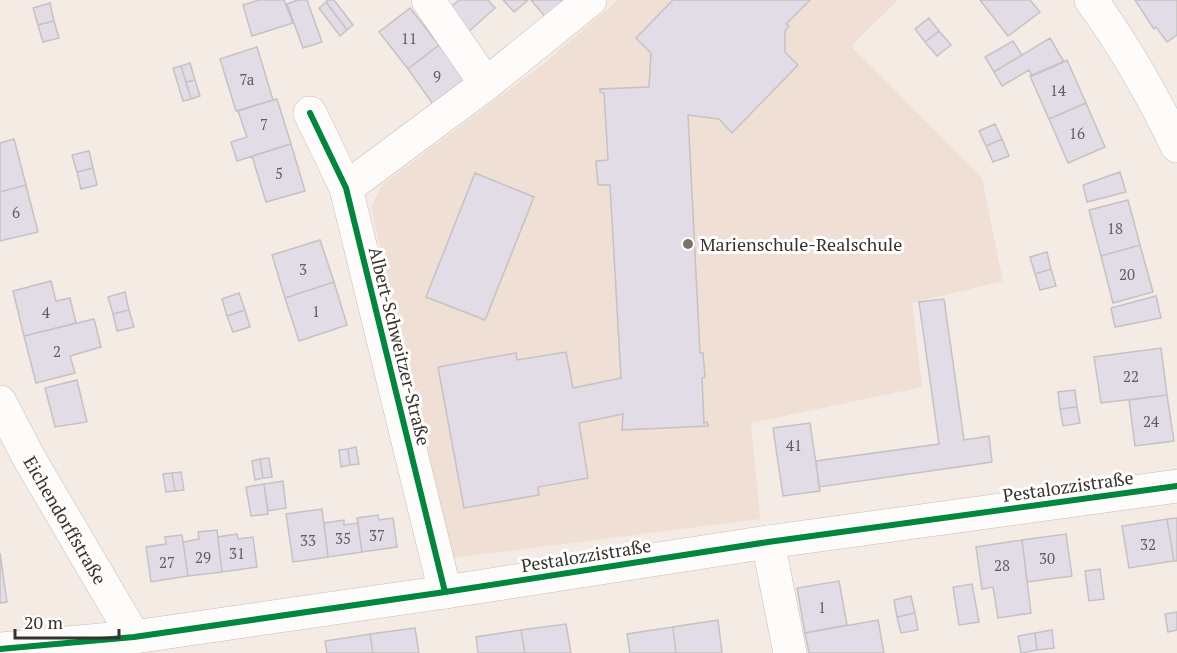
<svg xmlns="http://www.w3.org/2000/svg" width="1177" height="653" font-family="'PT Serif',serif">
	<rect width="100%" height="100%" fill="#f5ebe5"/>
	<path fill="#efdfd4" d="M618,0H898L851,46L982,178L1003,281L912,303L922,387L751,423L760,519L453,558L371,207L383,184L541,66Z"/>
	<path fill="#e2dce7" stroke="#c6c1c2" stroke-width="1.5" d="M259,0H284L293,23L252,36L243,5Z
		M298,0H307L322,42L303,48L287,4Z
		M328,0H334L353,25L347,30L326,2Z
		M459,0H488L495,8L466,34L447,10Z
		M503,0H528L514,12Z
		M531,0H569L547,19Z
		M673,0H810L786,24L789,26L785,31V52L798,65L732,133L719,119L688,115L700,353H703L705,377L702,378L704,423L707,422L708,426L622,430L623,414L579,423L588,478L538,487L539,495L464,508L438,367L516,353L517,360L566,352L573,388L621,378L610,185H598L596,161L608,160L604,93L600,92V89L649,87L651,53L636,38Z
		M980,0H1030L1040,12L1008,36Z
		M1135,0H1177V35L1167,42L1156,27L1154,29Z
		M326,2L347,30L340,36L319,8Z
		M50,3L54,21L38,25L33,8Z
		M410,8L439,45L408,69L379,32Z
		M929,18L939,31L925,42L915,29Z
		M54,21L59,38L43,42L38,25Z
		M939,31L951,45L937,56L925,42Z
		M1050,38L1064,62L1032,76L1029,70L1002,86L994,72Z
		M1013,41L1022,55L994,72L985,57Z
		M439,45L467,83L435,107L408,69Z
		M257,47L273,100L236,111L220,59Z
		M1067,60L1086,103L1049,119L1030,76Z
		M190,63L195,80L186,82L181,66Z
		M181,66L191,99L183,101L173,68Z
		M195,80L200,96L191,99L186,82Z
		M277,99L291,144L237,161L231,142L247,137L238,111Z
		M1086,103L1105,147L1068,163L1049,119Z
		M995,124L1002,139L986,146L979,131Z
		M14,139L26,185L0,192V143Z
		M1002,139L1009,156L993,162L986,146Z
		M291,144L305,191L266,202L252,156Z
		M89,151L93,168L77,172L72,155Z
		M93,168L97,185L81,189L77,172Z
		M1120,172L1126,192L1087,202L1083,185Z
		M475,173L534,197L485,320L426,297Z
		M26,185L38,232L0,241V192Z
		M1128,200L1140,245L1101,256L1089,210Z
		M320,240L334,282L285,298L272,255Z
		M1140,245L1153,292L1113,303L1101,256Z
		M1047,252L1051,269L1035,274L1030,257Z
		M1051,269L1056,286L1040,290L1035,274Z
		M51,281L56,301L70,298L76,323L24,336L13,291Z
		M334,282L347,325L299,341L285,298Z
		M125,292L129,310L113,314L108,297Z
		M239,293L245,310L227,316L222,299Z
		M1156,296L1161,318L1115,327L1111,308Z
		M944,299L964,440L989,436L992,462L819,487L816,461L939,444L919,302Z
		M129,310L134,327L117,331L113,314Z
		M245,310L250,327L233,332L227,316Z
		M94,319L101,347L70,356L75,373L36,383L24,336Z
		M1161,348L1167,395L1101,403L1094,357Z
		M77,380L87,422L55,427L45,388Z
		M1075,390L1077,407L1060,409L1058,392Z
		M1167,395L1174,441L1135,446L1129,400Z
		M1077,407L1080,423L1063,426L1060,409Z
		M810,423L820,491L783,496L773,428Z
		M356,447L359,464L350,465L348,449Z
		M348,449L350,465L341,467L339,450Z
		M269,458L272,477L263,478L260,459Z
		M260,459L263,478L255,480L252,461Z
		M181,472L184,490L175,491L172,473Z
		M172,473L175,491L166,492L163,474Z
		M283,481L286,508L268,511L264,484Z
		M264,484L268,514L251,516L246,487Z
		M322,509L328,557L293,562L286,514Z
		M378,515L379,520L393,518L397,547L362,552L357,518Z
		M1177,518V561H1174L1167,519Z
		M1167,519L1174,561L1129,568L1122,526Z
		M344,520V525L358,523L362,552L328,557L324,523Z
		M217,530L222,572L188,576L183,542L199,539L198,532Z
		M237,534L238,539L253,537L257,567L222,572L218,537Z
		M1066,534L1072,576L1027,582L1022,540Z
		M182,535L188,576L151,582L146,547L166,544L165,537Z
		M1022,540L1031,613L998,618L993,587L982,589L976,547Z
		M0,553L7,602L0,603Z
		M1100,569L1104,599L1089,601L1085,571Z
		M839,581L847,625L805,633L797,588Z
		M972,584L979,622L959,625L953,587Z
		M911,596L915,613L897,617L894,600Z
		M1177,612V630L1168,632L1165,614Z
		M915,613L918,630L901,633L897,617Z
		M718,620L722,653H676L673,627Z
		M878,620L884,653H809L805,633Z
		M566,624L571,653H525L521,630Z
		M673,627L676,653H630L627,634Z
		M415,628L419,653H373L370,634Z
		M521,630L525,653H478L476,637Z
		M1052,630L1054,648L1037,650L1035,633Z
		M1035,633L1037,650L1021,653L1018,636Z
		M370,634L373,653H327L325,641Z"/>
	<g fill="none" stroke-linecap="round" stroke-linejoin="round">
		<defs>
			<g id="minor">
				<path d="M428,0L486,84"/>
				<path d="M1091,0C1124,45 1153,96 1177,146"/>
				<path d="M310,113L346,188L445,592"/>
				<path d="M346,188L486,84L590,0"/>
				<path id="s1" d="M0,402L29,458L134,637"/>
				<path d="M768,542L790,653"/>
				<path d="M0,649L134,637L445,592L768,542L1177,486"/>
			</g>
		</defs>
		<use href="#minor" stroke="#c5bdb8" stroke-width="34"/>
		<use href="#minor" stroke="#fefcfb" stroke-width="33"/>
		<defs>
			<path id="cycleway" d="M310,113L346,188L445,592
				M0,649L134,637L445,592L768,542L1177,486"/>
		</defs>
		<use href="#cycleway" stroke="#fff" stroke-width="10"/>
		<use href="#cycleway" stroke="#00873e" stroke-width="6"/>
	</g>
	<circle fill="#7a736d" stroke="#fff" stroke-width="2" cx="688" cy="244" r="6"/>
	<g text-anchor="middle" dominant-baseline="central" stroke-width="6" stroke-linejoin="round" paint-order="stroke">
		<g font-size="15" fill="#625c5c">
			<text x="409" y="38">11</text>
			<text x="437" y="76">9</text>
			<text x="247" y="79">7a</text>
			<text x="1058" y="90">14</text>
			<text x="264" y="124">7</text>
			<text x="1077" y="133">16</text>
			<text x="279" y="173">5</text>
			<text x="16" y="212">6</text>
			<text x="1115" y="228">18</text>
			<text x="303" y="269">3</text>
			<text x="1127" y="274">20</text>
			<text x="316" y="311">1</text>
			<text x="46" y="312">4</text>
			<text x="57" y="351">2</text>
			<text x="1131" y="376">22</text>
			<text x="1151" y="421">24</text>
			<text x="794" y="445">41</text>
			<text x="377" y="535">37</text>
			<text x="343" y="538">35</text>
			<text x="308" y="540">33</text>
			<text x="1148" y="544">32</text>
			<text x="237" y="553">31</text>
			<text x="203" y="557">29</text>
			<text x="1047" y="558">30</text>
			<text x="167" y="562">27</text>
			<text x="1002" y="565">28</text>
			<text x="822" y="607">1</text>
		</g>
		<g font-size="18" fill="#38322d" stroke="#fff" text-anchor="start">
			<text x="700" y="244">Marienschule-Realschule</text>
		</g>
		<g font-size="18" fill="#38322d" stroke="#fff">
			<text transform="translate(400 346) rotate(76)">Albert-Schweitzer-Straße</text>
			<text transform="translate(1068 486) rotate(-8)">Pestalozzistraße</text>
			<text stroke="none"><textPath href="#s1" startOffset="135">Eichendorffstraße</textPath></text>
			<text transform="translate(586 555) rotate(-9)">Pestalozzistraße</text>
		</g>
	</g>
	<path d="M15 629v9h104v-9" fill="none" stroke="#38322d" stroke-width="3"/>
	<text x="24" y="629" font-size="18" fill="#38322d" stroke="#ffffff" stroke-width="4.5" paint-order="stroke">20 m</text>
</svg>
